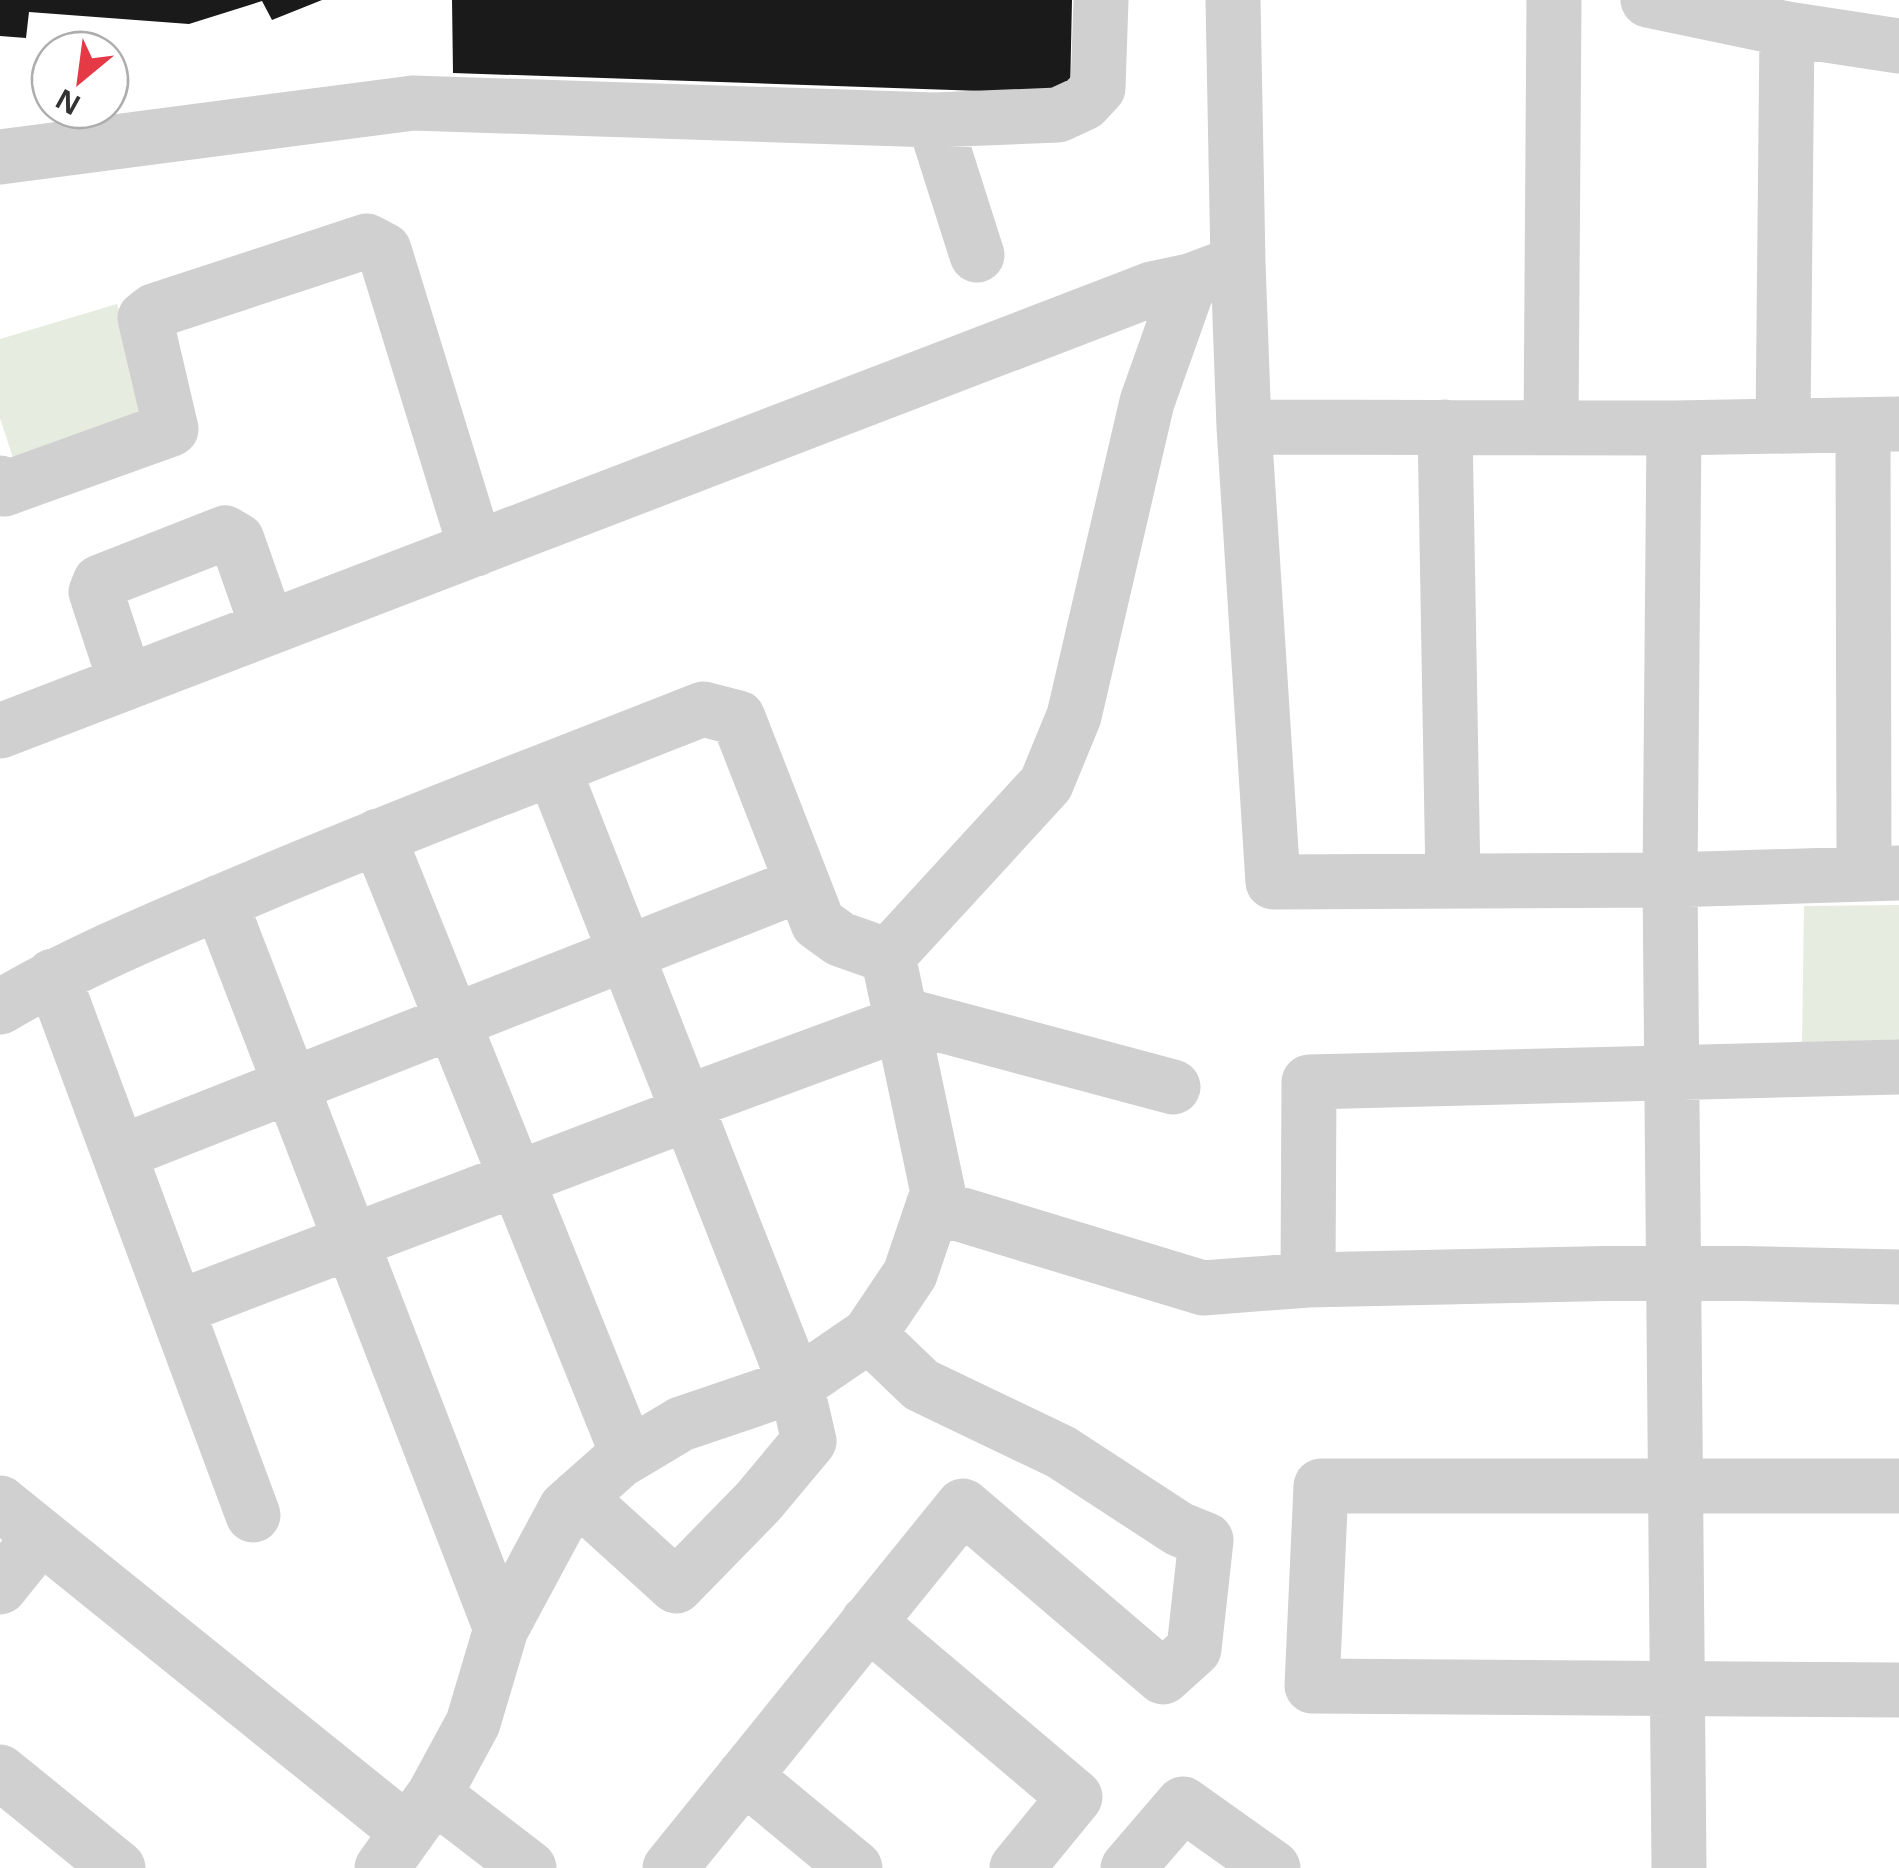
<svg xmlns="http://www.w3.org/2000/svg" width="1899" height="1868" font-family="'Open Sans',sans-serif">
	<rect width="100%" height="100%" fill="#fff"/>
	<path fill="#e6ecdf" d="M117,304L154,427L17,470L0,418V339Z
		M1899,905V1048L1802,1047L1804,906Z"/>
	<path fill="#1a1a1a" d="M0,0H322L272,20L262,1L189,24L29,12L26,38L0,36Z
		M452,0H1072L1070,94L453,73Z"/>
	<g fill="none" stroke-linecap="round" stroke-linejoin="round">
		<path stroke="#d0d0d0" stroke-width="55" d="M1233,0L1238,263L1244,427L1273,882L1670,880L1899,873
			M1648,0L1787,29L1899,46
			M934,120L977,255
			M0,157L413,103L934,120L1058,115L1084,103L1098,88L1101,0
			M1863,425L1864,874
			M1783,426L1787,29
			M1244,427L1674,428L1899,424
			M1445,427L1453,881
			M1551,428L1554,0
			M1674,428L1670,880L1679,1868
			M0,483L4,489L171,429L145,318L154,311L367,241L384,250L476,549
			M126,683L96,592L100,582L225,533L237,540L268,628
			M0,731L1152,289L1190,281L1238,263
			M553,768L796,1385L809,1441L758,1502L676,1586L578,1497
			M378,836L628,1455
			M220,902L501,1629
			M888,956L1046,784L1074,716L1147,402L1190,281
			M53,976L253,1515
			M0,1007C83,958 174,922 263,884C408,823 556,767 703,709L738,718L818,923L840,939L888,956
			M900,1014L1173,1087
			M1899,1067L1309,1082L1308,1280L1673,1272L1899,1277
			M119,1153L802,884
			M933,1206L1203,1288L1308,1280
			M177,1308L676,1118L685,1103L902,1023
			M1899,1486H1321L1312,1686L1899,1690
			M0,1503L408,1832
			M0,1587L41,1536
			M868,1622L1075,1797L1017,1868
			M0,1772L118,1868
			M744,1776L855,1868
			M434,1795L529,1868
			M382,1868L434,1795L473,1723L501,1629L566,1508L619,1461L681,1424L796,1385L869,1335L910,1274L938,1192L888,956
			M670,1868L963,1506L1163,1677L1194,1649L1206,1540L1179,1529L1061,1452L921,1385L869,1335
			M1128,1868L1183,1804L1273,1868"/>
	</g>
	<g transform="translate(80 80) rotate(209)"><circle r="48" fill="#ffffff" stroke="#adadad" stroke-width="2.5"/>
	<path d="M0-8L18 38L0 25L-18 38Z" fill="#e63946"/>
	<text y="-15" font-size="28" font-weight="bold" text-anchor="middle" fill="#333333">N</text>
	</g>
</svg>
